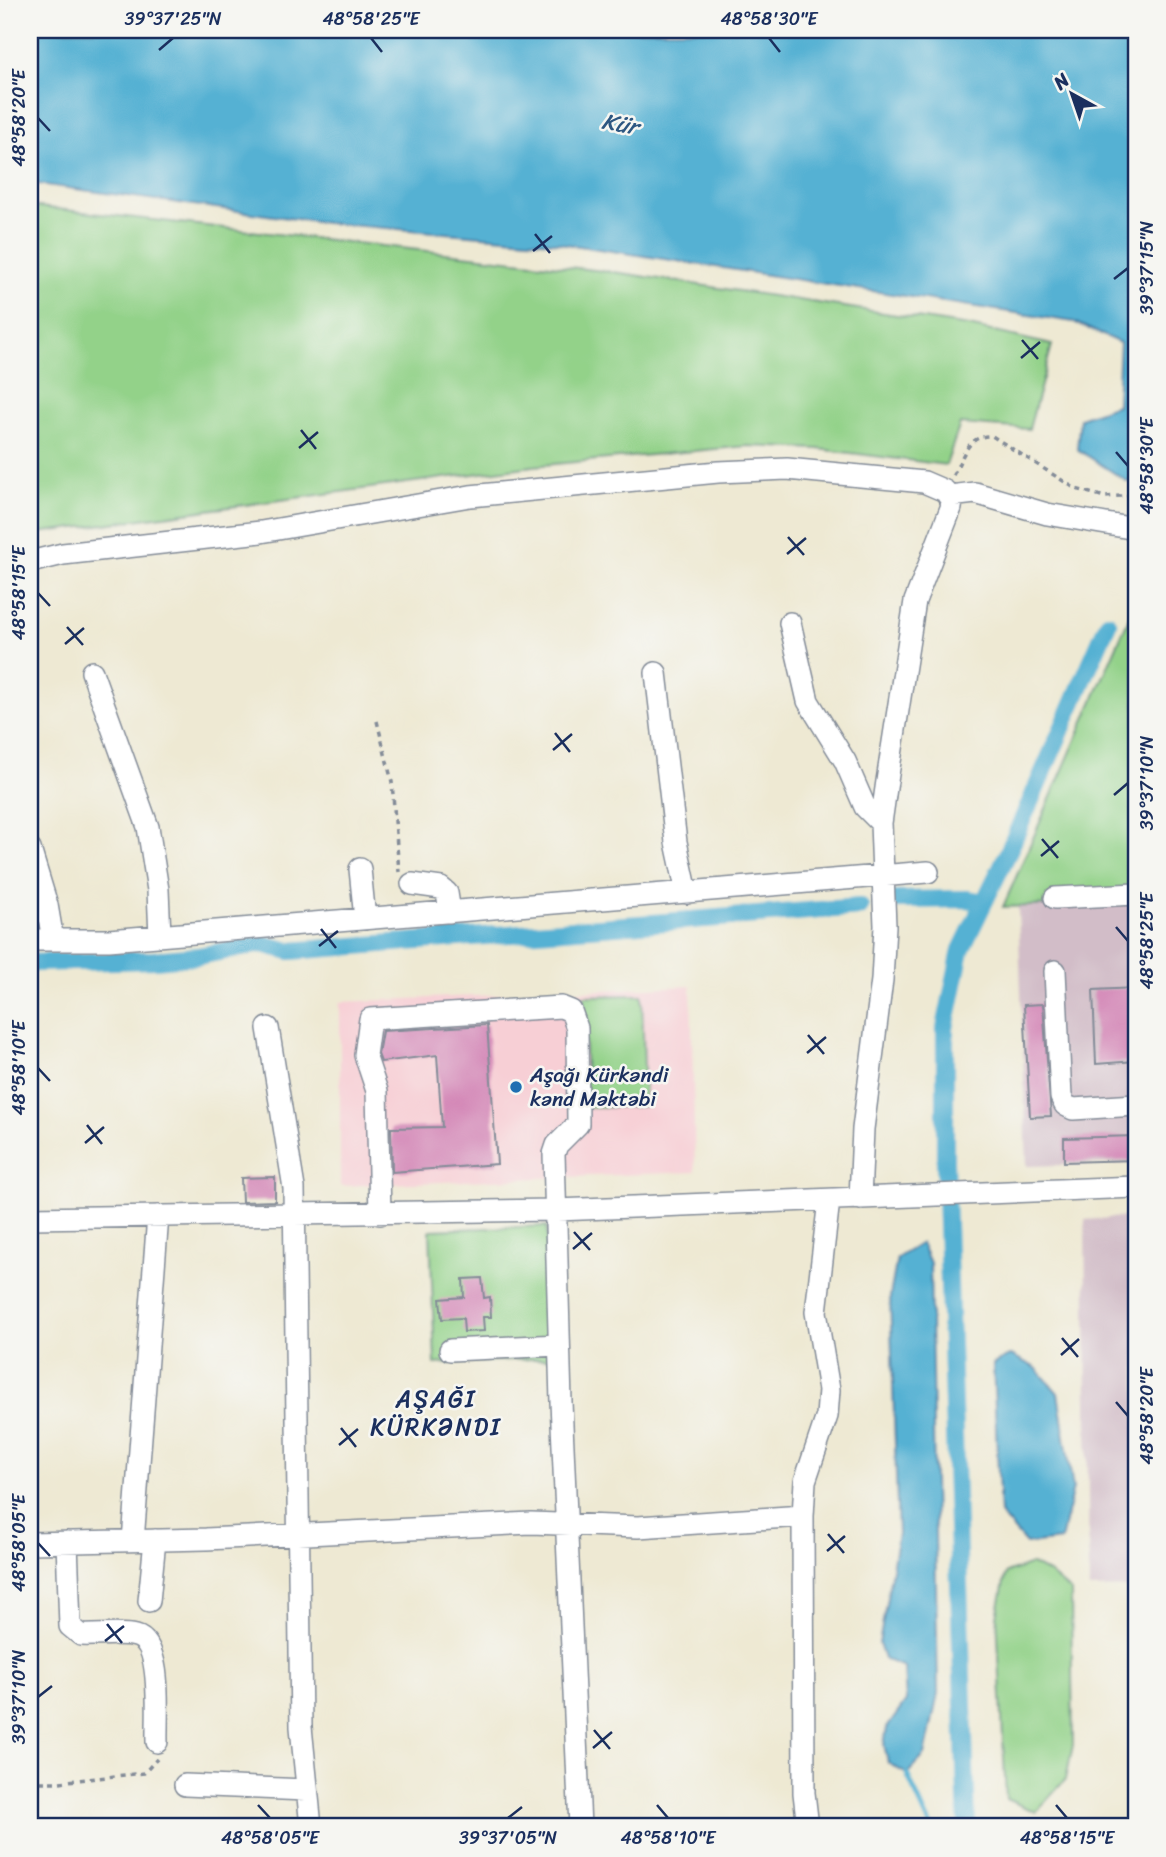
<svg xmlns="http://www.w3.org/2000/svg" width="1166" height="1857" font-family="Sriracha,sans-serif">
	<rect width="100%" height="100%" fill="#f6f6f2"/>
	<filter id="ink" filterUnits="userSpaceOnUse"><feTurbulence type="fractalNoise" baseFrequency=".0143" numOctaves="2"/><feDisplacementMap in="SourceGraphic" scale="14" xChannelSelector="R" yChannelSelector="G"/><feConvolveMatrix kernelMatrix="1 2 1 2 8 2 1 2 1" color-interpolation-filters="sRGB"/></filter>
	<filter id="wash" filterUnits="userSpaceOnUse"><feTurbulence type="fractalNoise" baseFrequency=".00686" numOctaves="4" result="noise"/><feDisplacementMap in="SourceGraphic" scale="28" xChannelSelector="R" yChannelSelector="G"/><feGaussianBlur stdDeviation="1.57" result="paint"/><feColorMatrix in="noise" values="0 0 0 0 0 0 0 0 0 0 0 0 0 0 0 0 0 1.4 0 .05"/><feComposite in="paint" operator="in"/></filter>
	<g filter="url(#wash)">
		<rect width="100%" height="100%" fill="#eee9d3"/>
		<path fill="#f7cfd5" d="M691,986L695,1172L340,1186V1002Z"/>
		<path fill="#d2bdc8" d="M1136,902V1163L1027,1166L1018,907Z
			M1136,1216V1588L1089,1589L1085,1220Z"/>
		<path fill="#93d289" stroke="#578074" stroke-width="2" d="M30,206L621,273L969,326L1052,345L1029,429L960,424L946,465L818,449L748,446L533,466L30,534Z
			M1135,604L1136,902L1003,907Z
			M642,995L645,1106L586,1108L584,996Z
			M547,1226L551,1358L435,1364L430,1230Z
			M1031,1564L1049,1573L1071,1592L1073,1745L1066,1779L1036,1812L1006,1799L997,1616L1006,1573Z"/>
		<path fill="#54b1d3" stroke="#387098" stroke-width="2" d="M30,30H1096L1136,34V479L1128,482L1077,449L1080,418L1117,405L1120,343L1074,322L553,242L326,223L30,183Z
			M921,1243L930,1263L938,1694L925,1755L907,1774L888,1763L884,1744L887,1728L906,1701L904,1667L884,1659L879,1644L898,1534L890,1296L897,1258Z
			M1011,1355L1036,1368L1058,1393L1073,1488L1061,1540L1026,1544L1000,1514L993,1364Z"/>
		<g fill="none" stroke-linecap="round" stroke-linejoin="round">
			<path stroke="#54b1d3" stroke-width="5" d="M907,1774L931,1827"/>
			<path stroke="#54b1d3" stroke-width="18" d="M896,900L968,899L984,902
				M30,963L154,960L198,956L262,944L290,951L860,907
				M967,1827L945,1162V1028L961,950L1007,855L1108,623"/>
		</g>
		<g id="blocks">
			<path fill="#d489b8" d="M1136,988V1061L1096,1064L1093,990Z
				M1043,1004L1051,1116L1030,1117L1024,1005Z
				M487,1025L497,1164L392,1172L391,1128L442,1127L437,1055L381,1062L378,1054L382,1031Z
				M1136,1136V1160L1064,1162V1138Z
				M275,1177V1201L242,1202L241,1178Z
				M482,1278L484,1298L490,1297L491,1317H483L484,1331L464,1332L463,1318L442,1319L440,1299L464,1297L463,1279Z"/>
		</g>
	</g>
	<g filter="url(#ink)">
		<use href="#blocks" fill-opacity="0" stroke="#848c98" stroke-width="2"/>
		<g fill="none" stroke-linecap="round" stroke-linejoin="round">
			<defs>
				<path id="minor" d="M950,496L975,493L1047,514L1136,529
					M30,562L63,554L261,532L470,496L718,472L787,469L924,482L945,491L952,501L951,508L915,601L887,781L881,823L885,926L882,980L863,1129L860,1199
					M790,623L808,701L845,761L865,807L881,823
					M92,672L148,827L158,890L160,936
					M656,673L676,842L687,893
					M30,849L47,905L53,940
					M360,869L365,919
					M412,884L441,888L447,893L450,912
					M1055,898L1136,894
					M30,940H109L928,872
					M1055,971L1061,1097L1065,1105L1073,1109L1136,1105
					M268,1028L294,1188L301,1727L311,1827
					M380,1214L377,1091L365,1055L370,1019L561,1007L571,1011L577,1028L578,1124L557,1145L554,1154L561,1402L580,1827
					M30,1218L557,1210L1136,1187
					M450,1350L559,1345
					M133,1541L158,1216
					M67,1542L70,1626L81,1635C98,1636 119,1632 136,1636C164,1643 156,1719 157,1742
					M30,1543L206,1539L531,1523L638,1527L803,1516
					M149,1601L155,1540
					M185,1785L306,1790
					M808,1827L804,1793L803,1516L805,1481L827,1416L829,1390L816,1312L829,1200"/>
			</defs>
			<use href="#minor" stroke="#848c98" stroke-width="24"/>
			<path stroke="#848c98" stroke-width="3.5" stroke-dasharray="5 5" stroke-linecap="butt" d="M953,475C964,456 967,435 992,436L1076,489L1105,497L1136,495
				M377,721L392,782L399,872
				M30,1782H59L144,1773L157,1759"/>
			<use href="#minor" stroke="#fff" stroke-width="21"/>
		</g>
	</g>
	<path fill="none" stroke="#1b2f5e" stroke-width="2.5" d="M371,38L382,52M769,38L780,52M159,50L173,38M38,118L50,131M535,234L550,253M533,251L552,236M1114,279L1128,268M1022,340L1038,359M1021,358L1040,342M301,430L316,449M299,448L318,432M1116,452L1128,466M788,537L804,555M787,554L806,538M38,593L50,606M67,627L83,645M65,644L84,628M555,733L570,752M553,750L572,734M1114,795L1128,783M1042,839L1058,858M1041,856L1059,841M1116,927L1128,941M321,929L336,948M319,946L338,931M808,1035L824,1054M807,1053L826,1037M38,1068L50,1081M87,1125L102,1144M85,1143L104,1127M574,1232L590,1250M573,1249L592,1233M1062,1338L1078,1357M1061,1355L1079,1339M1116,1402L1128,1416M341,1428L356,1447M339,1445L358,1429M828,1534L844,1553M38,1543L50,1556M827,1551L845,1536M107,1624L122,1643M105,1641L124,1626M38,1697L52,1686M594,1730L610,1749M593,1748L612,1732M258,1805L270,1818M657,1805L668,1818M1056,1805L1067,1818M508,1818L522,1807"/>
	<circle fill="#1f6fb2" stroke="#f6f6f2" stroke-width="2.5" cx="516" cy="1087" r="7"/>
	<g text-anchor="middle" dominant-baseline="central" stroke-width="5" stroke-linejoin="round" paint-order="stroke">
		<g font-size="21" fill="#1b2f5e" stroke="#f6f6f2" text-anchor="start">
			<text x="530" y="1075">Aşağı Kürkəndi<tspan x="530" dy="24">kənd Məktəbi</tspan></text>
		</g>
		<g font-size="23" font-style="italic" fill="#2c5681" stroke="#f6f6f2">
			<text transform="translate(620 124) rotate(10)">Kür</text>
		</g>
		<g font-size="24" letter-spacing="2" fill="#1b2f5e" stroke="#f6f6f2">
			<text x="436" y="1399">AŞAĞI<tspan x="436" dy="28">KÜRKƏNDI</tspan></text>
		</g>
	</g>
	<rect width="1166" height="1857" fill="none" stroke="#f6f6f2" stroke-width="77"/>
	<g transform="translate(1072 94) rotate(320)" stroke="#f6f6f2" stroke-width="5" paint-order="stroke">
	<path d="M0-5L12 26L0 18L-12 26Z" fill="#1b2f5e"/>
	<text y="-10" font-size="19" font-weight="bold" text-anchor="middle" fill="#1b2f5e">N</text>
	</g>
	<rect x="38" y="38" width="1090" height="1780" fill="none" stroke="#1b2f5e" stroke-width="2.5"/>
	<g font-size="18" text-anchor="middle" fill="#1b2f5e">
		<text x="173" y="25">39°37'25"N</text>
		<text x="371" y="25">48°58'25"E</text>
		<text x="769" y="25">48°58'30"E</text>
		<text transform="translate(19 118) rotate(-90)" y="6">48°58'20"E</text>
		<text transform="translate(1147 268) rotate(-90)" y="6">39°37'15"N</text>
		<text transform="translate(1147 466) rotate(-90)" y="6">48°58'30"E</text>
		<text transform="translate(19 593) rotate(-90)" y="6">48°58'15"E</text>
		<text transform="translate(1147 783) rotate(-90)" y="6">39°37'10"N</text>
		<text transform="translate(1147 941) rotate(-90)" y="6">48°58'25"E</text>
		<text transform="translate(19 1068) rotate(-90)" y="6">48°58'10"E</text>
		<text transform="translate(1147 1416) rotate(-90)" y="6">48°58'20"E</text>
		<text transform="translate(19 1543) rotate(-90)" y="6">48°58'05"E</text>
		<text transform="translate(19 1697) rotate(-90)" y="6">39°37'10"N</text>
		<text x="270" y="1844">48°58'05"E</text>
		<text x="508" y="1844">39°37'05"N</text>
		<text x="668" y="1844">48°58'10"E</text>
		<text x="1067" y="1844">48°58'15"E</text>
	</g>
</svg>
